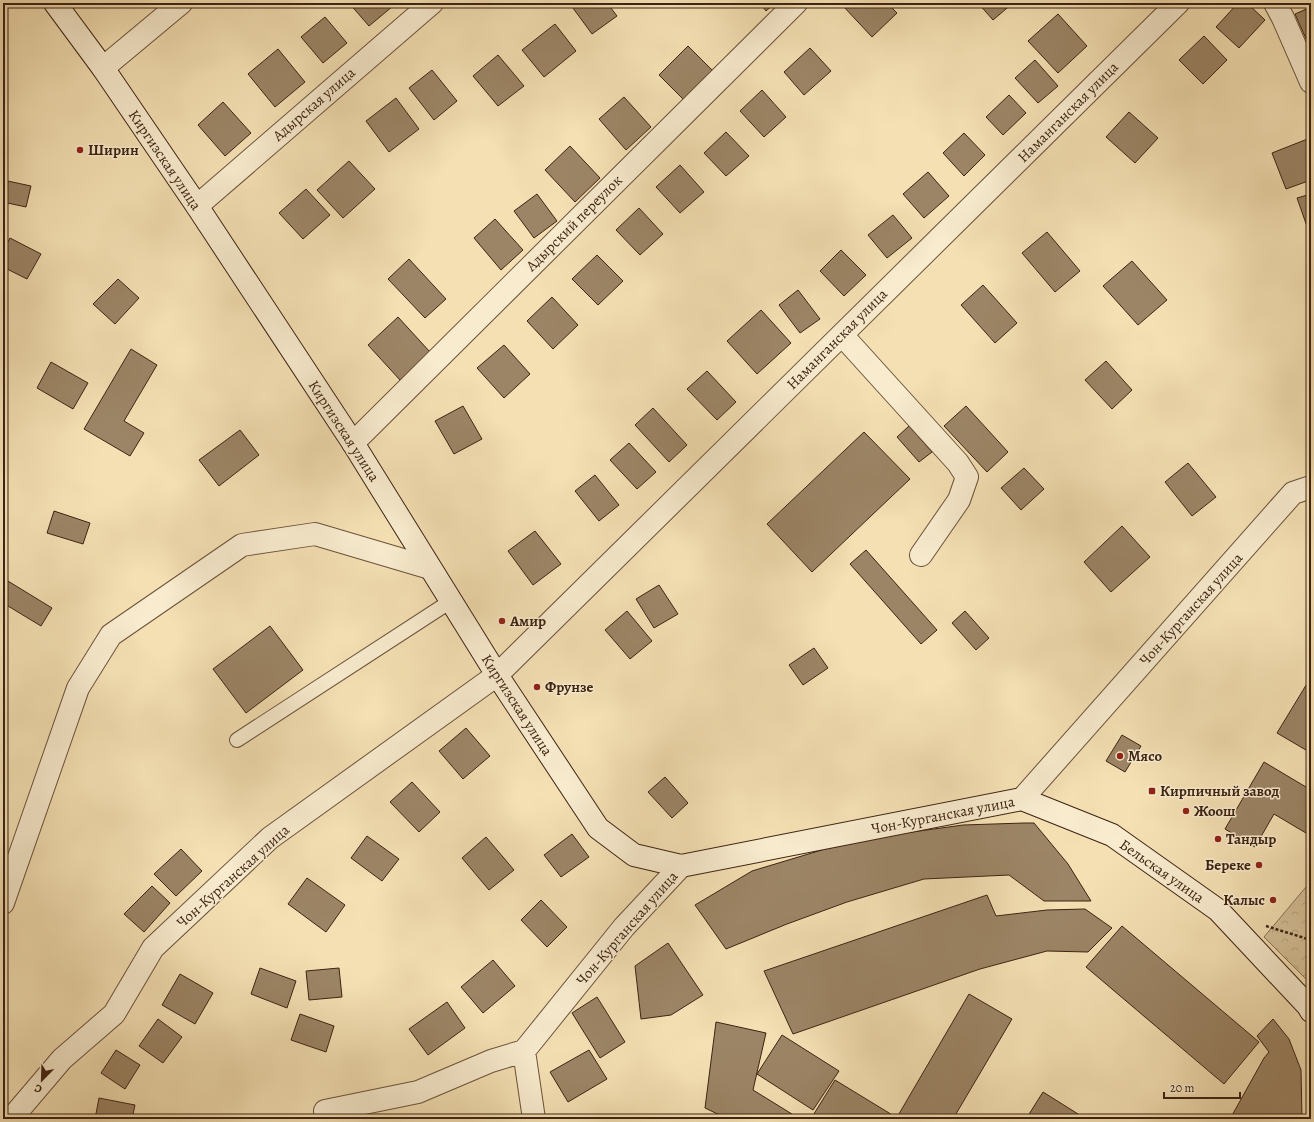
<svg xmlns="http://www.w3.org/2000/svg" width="1314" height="1122" font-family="Alegreya,serif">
	<defs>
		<pattern id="park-crowns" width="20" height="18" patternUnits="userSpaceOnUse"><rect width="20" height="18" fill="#d5c098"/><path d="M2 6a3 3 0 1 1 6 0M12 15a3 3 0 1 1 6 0" fill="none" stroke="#b8a582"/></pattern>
	</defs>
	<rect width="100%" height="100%" fill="#f4e0b3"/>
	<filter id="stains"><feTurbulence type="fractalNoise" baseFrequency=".005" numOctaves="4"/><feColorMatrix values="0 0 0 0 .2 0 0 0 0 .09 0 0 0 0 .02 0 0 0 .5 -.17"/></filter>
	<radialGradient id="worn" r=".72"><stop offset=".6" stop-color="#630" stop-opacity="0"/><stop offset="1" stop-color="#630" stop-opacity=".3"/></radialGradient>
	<path fill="url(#park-crowns)" stroke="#897256" d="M1311,881V984L1264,937Z"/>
	<path fill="#9c8566" stroke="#3d2313" d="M349,3H391L393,6L369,26Z
		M572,3H607L617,16L592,34L570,4Z
		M760,3H775L766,11Z
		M847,3H887L897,13L872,37L844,7Z
		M978,3H1013L993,20Z
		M1238,3H1247L1265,20L1239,48L1216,27Z
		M1311,7V50L1295,14Z
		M1058,14L1087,46L1058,73L1028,41Z
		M325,17L347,43L323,63L301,37Z
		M555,24L576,51L544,77L522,50Z
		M1204,36L1227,60L1203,84L1179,60Z
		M688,46L713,71L684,100L659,75Z
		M810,48L831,71L804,95L784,72Z
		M278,49L305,82L275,107L248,74Z
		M498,55L524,86L498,106L473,76Z
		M1035,60L1058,86L1038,103L1015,78Z
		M432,70L457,101L434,120L409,88Z
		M762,90L786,117L764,137L740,111Z
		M1009,95L1026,113L1003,135L986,117Z
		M624,97L651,127L626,150L599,119Z
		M396,98L419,129L389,152L366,121Z
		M223,102L251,133L225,156L198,125Z
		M1129,112L1158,138L1135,163L1106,137Z
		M726,132L749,156L726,176L704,153Z
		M964,133L985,155L964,176L943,153Z
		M1310,138L1311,180L1286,189L1272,153Z
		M570,146L600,178L575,202L545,170Z
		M349,161L375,189L343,218L317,190Z
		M680,165L704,192L680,213L656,187Z
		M928,172L949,196L924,218L903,194Z
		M3,180L31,186L26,207L3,202Z
		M306,189L330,215L303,239L279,213Z
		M537,194L557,221L534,238L514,211Z
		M1311,194V231L1309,232L1297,198Z
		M639,208L663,234L640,255L616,230Z
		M893,215L912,238L887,258L868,235Z
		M495,219L523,250L501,270L474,238Z
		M1047,232L1080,271L1055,292L1022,253Z
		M10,238L41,254L27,279L3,267V251Z
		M841,250L866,275L844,296L820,271Z
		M597,255L623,281L598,305L572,279Z
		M409,259L446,299L425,318L388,279Z
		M1132,261L1167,300L1138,325L1103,286Z
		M118,279L139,298L115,324L93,304Z
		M983,285L1017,323L995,343L961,305Z
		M798,290L820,319L800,333L779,305Z
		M552,297L578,325L553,349L527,321Z
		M761,310L791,343L757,374L727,341Z
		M398,317L430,352L400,380L368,345Z
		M504,345L530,374L504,398L477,368Z
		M131,349L157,365L124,421L144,433L130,456L84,429Z
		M1106,361L1132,390L1112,409L1085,380Z
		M51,362L88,383L73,409L37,388Z
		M707,371L736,402L717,420L687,389Z
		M463,406L482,439L454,454L435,421Z
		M966,406L1008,452L987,472L944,426Z
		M653,408L687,445L669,462L635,425Z
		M909,426L932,452L919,462L897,437Z
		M240,430L259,455L219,486L199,460Z
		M864,432L910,479L812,572L767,524Z
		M629,443L656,472L637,489L610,460Z
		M1188,463L1216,497L1192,516L1165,482Z
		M1024,468L1044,489L1021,510L1001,488Z
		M595,475L619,505L599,521L575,491Z
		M54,511L90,523L83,544L47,533Z
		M1122,526L1150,557L1111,592L1084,562Z
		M535,531L561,564L533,585L508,551Z
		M866,550L937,630L921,644L850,564Z
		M3,578L52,608L41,626L3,603Z
		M659,585L678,614L654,628L636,599Z
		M627,611L652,641L630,659L605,630Z
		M965,611L989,638L976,650L952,623Z
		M270,626L303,670L246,713L213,669Z
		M814,648L828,668L803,685L789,665Z
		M1311,677V753L1277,733Z
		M466,728L490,756L463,779L439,751Z
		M1122,735L1141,746L1125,772L1106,761Z
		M1264,762L1311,790V836L1274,814L1255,847L1225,829Z
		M665,777L688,803L672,818L648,792Z
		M412,782L440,812L419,832L390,802Z
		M1024,823H1034L1068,864L1091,901H1044L1009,875L924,879L847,902L787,924L726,949L695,905L752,871L825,849L890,835L963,825Z
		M572,834L589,857L561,877L544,855Z
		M367,836L399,859L382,881L351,858Z
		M486,837L514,870L489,890L462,858Z
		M181,849L202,871L176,896L154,874Z
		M307,878L345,905L326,932L288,904Z
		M152,886L170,903L144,932L124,914Z
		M987,895L996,916L1047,910L1085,909L1112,928L1088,952L1047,951L980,969L793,1034L764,971Z
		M541,900L567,927L547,947L521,920Z
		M1122,926L1259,1042L1224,1084L1086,967Z
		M668,943L703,995L671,1015L641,1019L635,966Z
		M493,960L515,986L483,1013L461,987Z
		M260,968L296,981L287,1008L251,994Z
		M339,968L342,997L309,1000L306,971Z
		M180,974L213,993L195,1024L162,1005Z
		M969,994L1012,1019L953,1119H896Z
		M597,997L625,1042L600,1058L572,1013Z
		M447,1002L465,1028L428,1055L409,1029Z
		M300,1014L334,1026L326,1052L291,1040Z
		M158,1019L182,1037L163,1063L139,1046Z
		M1273,1019L1289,1039L1301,1070L1302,1119H1230L1264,1058L1269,1052L1257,1036Z
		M716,1022L766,1033L753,1090L800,1119H728L705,1108Z
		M782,1035L839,1071L813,1110L757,1074Z
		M116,1050L140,1065L125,1089L101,1073Z
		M589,1050L607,1079L568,1102L550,1072Z
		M835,1080L894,1116L893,1119H815L812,1117Z
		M1043,1092L1086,1119H1026Z
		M99,1098L135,1105L132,1119H95Z"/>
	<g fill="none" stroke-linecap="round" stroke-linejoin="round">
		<defs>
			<path id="lane" d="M237,740L451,601"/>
			<path id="street" d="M1275,3L1283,18L1311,82
				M103,68L181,3
				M197,206L432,3
				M842,335L958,463L967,477L959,500L921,555
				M353,443L796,3
				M1022,799L1293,493L1311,487
				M3,903L78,688L111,635L242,545L315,534L430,568
				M325,1111L418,1092L491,1061L524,1051
				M11,1119L62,1059L114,1014L153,948L270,838L497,675L1178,3
				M534,1119L524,1051L624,927L681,866"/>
			<path id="secondary" d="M55,3L103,68L197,206L353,443L497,675L598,828L634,855L681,866L1022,799L1112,835L1218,910L1308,1006L1311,1011"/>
		</defs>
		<use href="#lane" stroke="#6b523b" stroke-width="16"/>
		<use href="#street" stroke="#6b523b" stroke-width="24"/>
		<use href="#secondary" stroke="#3d2313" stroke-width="24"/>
		<path stroke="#3d2313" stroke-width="2.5" stroke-dasharray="3 2" stroke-linecap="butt" d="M1266,926L1311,940"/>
		<use href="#lane" stroke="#f8ebce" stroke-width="14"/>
		<use href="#street" stroke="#f8ebce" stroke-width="22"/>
		<use href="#secondary" stroke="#f8ebce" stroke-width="22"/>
	</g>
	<g fill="#8f2418" stroke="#f8ebce" stroke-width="1.5">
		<circle cx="80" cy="150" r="4"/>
		<circle cx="502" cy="621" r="4"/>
		<circle cx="537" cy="687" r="4"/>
		<circle cx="1120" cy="756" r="4"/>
		<rect x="1148" y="787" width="8" height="8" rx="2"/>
		<circle cx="1186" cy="811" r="4"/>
		<circle cx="1218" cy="839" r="4"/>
		<circle cx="1259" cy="865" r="4"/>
		<circle cx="1273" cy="900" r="4"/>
	</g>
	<g text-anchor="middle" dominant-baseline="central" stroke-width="3" stroke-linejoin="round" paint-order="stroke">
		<g font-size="15" fill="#3d2313" stroke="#f8ebce">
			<text transform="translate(314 104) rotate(-41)">Адырская улица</text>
			<text transform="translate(1068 112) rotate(-45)">Наманганская улица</text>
			<text transform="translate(165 160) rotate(56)">Киргизская улица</text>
			<text transform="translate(574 223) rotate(-45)">Адырский переулок</text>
			<text transform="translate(837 339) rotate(-45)">Наманганская улица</text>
			<text transform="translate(344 431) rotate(57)">Киргизская улица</text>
			<text transform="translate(1191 609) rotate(-48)">Чон-Курганская улица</text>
			<text transform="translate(517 705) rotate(57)">Киргизская улица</text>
			<text transform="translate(943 815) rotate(-11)">Чон-Курганская улица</text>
			<text transform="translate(1162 871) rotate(35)">Бельская улица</text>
			<text transform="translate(233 876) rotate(-42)">Чон-Курганская улица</text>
			<text transform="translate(627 928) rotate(-49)">Чон-Курганская улица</text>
		</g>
		<g font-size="15" font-weight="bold" fill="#3d2313" stroke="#f8ebce" text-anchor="start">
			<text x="88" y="150">Ширин</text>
			<text x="510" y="621">Амир</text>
			<text x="545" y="687">Фрунзе</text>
			<text x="1128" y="756">Мясо</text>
			<text x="1160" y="791">Кирпичный завод</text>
			<text x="1194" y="811">Жоош</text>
			<text x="1226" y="839">Тандыр</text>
			<text x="1251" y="865" text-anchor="end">Береке</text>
			<text x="1265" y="900" text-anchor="end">Калыс</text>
		</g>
	</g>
	<rect width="1314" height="1122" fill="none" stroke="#f4e0b3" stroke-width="16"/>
	<rect x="4" y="4" width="1306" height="1114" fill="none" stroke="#3d2313" stroke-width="2"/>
	<rect x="8" y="8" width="1298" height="1106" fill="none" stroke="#3d2313"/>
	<g transform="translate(42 1080) rotate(203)" stroke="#f8ebce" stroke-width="3" paint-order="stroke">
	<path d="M0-3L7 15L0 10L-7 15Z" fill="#3d2313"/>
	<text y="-6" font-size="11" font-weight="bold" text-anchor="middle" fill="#3d2313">С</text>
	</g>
	<path d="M1164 1092v6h76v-6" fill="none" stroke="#3d2313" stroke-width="2"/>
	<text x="1170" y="1092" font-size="12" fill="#3d2313" stroke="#f8ebce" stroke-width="3" paint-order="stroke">20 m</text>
	<rect width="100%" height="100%" filter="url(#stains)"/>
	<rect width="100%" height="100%" fill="url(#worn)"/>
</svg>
